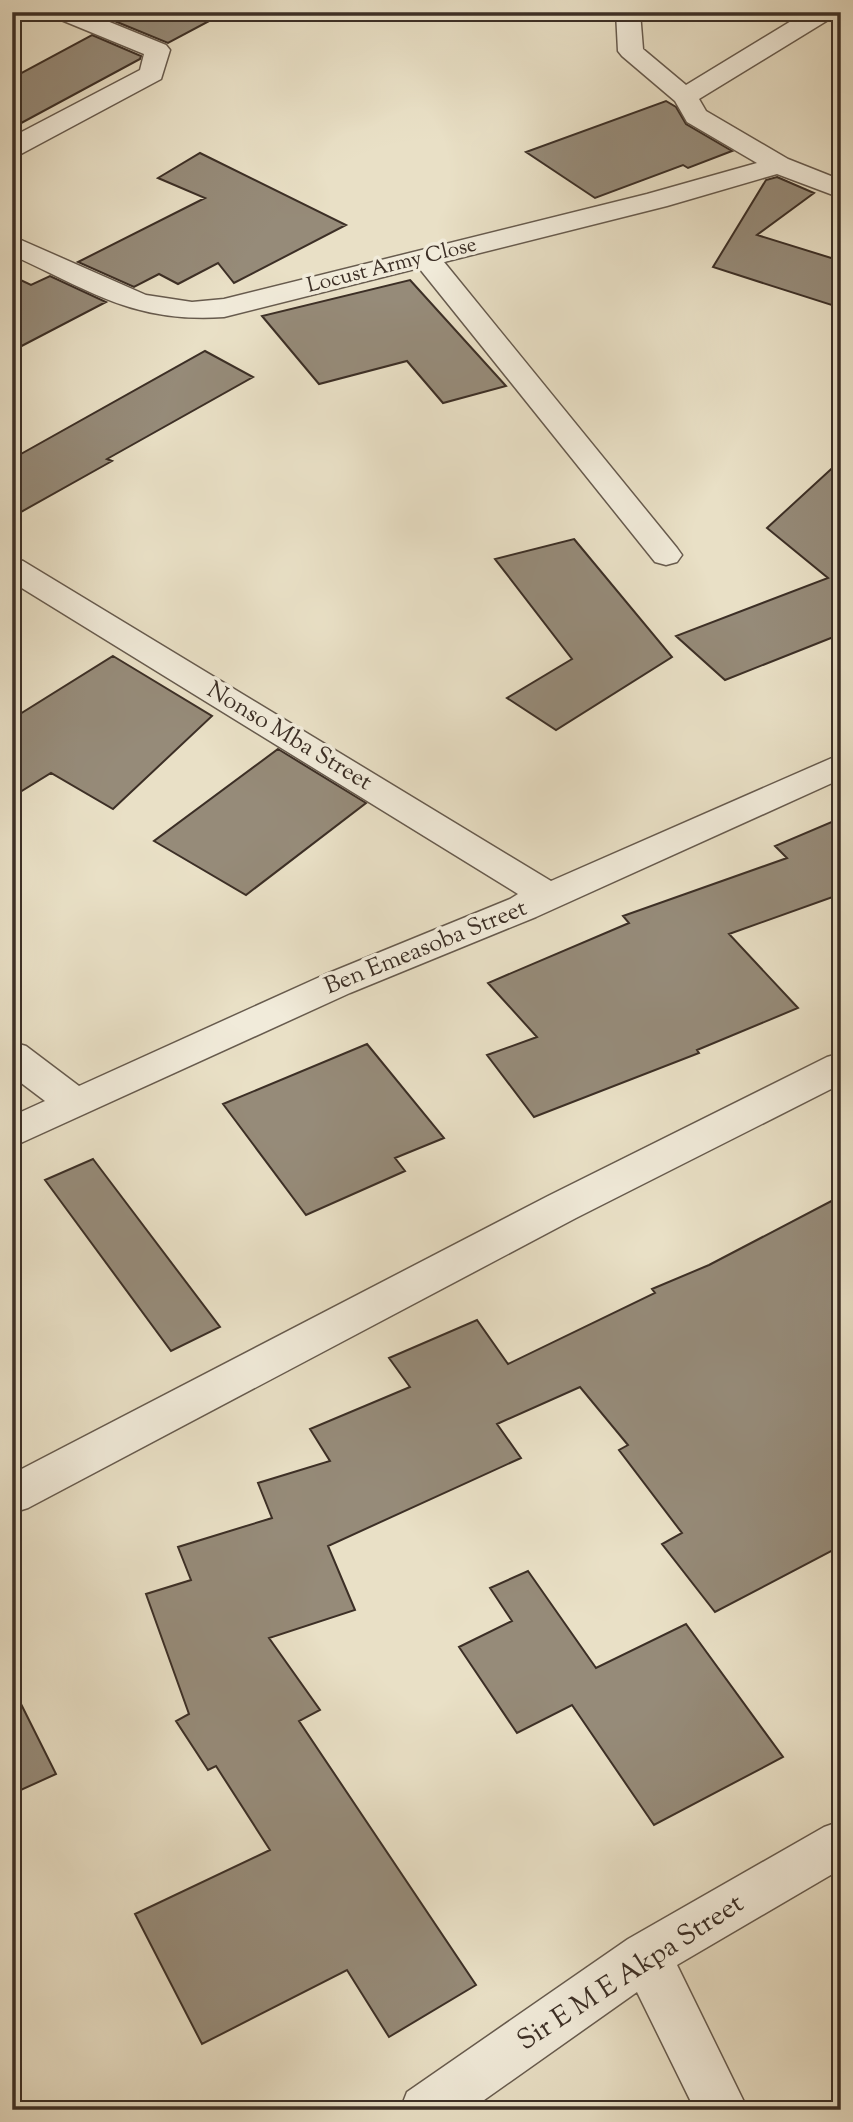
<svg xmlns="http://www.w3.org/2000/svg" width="853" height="2122" font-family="'Sorts Mill Goudy',serif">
	<rect width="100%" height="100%" fill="#e9e0c6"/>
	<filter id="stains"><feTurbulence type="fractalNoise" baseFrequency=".00286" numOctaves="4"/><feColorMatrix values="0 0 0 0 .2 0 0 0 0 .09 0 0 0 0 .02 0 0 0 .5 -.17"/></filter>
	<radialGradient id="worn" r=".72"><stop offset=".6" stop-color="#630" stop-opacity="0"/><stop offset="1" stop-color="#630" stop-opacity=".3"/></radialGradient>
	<path fill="#968b79" stroke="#3c2f26" stroke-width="2" d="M135,12H226L168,43L117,22Z
		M92,35L141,56L140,59L12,128V78Z
		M666,101L676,107L686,124L732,151L688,168L683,165L595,198L526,152Z
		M200,153L346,225L234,283L218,263L178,284L159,274L134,287L78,262L205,198L158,178Z
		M777,177L814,193L757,235L841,261V308L713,267L766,180Z
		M12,276L31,285L50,276L106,302L12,351Z
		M410,280L506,386L443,403L407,361L319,384L262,316Z
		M205,351L253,377L107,459L112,461L12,517V459Z
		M841,460V634L725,680L676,636L828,578L767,528Z
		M574,539L672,657L556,730L507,698L572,659L495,559Z
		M113,656L212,716L113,809L51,773L12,797V719Z
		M278,749L366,803L246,895L154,841Z
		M841,818V894L729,934L798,1008L697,1050L699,1053L534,1117L487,1055L537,1037L488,983L629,923L623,916L787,858L775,846Z
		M367,1044L444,1138L395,1158L405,1171L306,1215L223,1104Z
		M93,1159L220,1327L171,1351L45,1180Z
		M841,1196V1546L715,1612L662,1544L682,1533L619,1450L628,1445L580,1387L497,1424L521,1458L328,1546L355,1610L269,1638L320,1710L299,1721L476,1985L389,2037L347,1970L202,2044L135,1914L270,1850L216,1766L208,1770L176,1721L189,1714L146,1594L191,1580L178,1547L272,1518L258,1483L330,1461L310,1429L410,1387L389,1358L477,1320L508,1364L655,1293L652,1289L709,1265Z
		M528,1571L596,1668L686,1624L783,1757L654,1825L572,1705L517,1733L459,1647L512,1621L490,1588Z
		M12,1686L56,1774L12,1794Z"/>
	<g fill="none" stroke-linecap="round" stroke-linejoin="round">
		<defs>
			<path id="minor" d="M51,12H85L166,45L170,50L161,79L21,154L12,156V137L140,70L144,54L54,17Z
				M616,12H640L643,49L686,85L806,12H836L833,17L699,99L706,111L788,159L841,180V198L777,174L667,206L444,262L677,548L682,555L677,562L666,565L655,562L419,268L224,317C133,323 91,291 12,255V236L146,295L192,302L224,299L647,194L757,163L687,122L675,101L622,56L618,51Z
				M12,558L23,561L551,881L841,754V779L536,917L350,993L12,1147V1116L45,1101L12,1076V1042L26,1046L79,1086L324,975L510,899L518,894L12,582Z
				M841,1053V1084L576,1218L28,1508L12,1513V1474L548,1196L827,1057Z
				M841,1821V1869L677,1965L748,2110H695L637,1992L470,2110H400L407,2092L628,1939L824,1827Z"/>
		</defs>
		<use href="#minor" stroke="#675b4e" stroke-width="3"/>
		<use href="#minor" fill="#f1ebda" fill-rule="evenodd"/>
	</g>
	<g text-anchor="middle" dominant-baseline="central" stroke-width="7" stroke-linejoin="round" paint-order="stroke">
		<g font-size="21" fill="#3c2f26" stroke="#f1ebda">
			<text transform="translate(392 266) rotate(-14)">Locust Army Close</text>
		</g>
		<g font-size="24" fill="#3c2f26" stroke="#f1ebda">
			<text transform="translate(289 737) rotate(31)">Nonso Mba Street</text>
			<text transform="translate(426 948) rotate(-22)">Ben Emeasoba Street</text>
		</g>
		<g font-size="28" fill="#3c2f26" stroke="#f1ebda">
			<text transform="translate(631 1973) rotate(-33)">Sir E M E Akpa Street</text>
		</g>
	</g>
	<rect width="853" height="2122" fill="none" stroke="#e9e0c6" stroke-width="42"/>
	<rect x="14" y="14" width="825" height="2094" fill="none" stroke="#3c2f26" stroke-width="3.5"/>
	<rect x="21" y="21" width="811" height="2080" fill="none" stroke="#3c2f26" stroke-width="2"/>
	<rect width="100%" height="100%" filter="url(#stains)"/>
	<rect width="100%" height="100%" fill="url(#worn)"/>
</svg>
